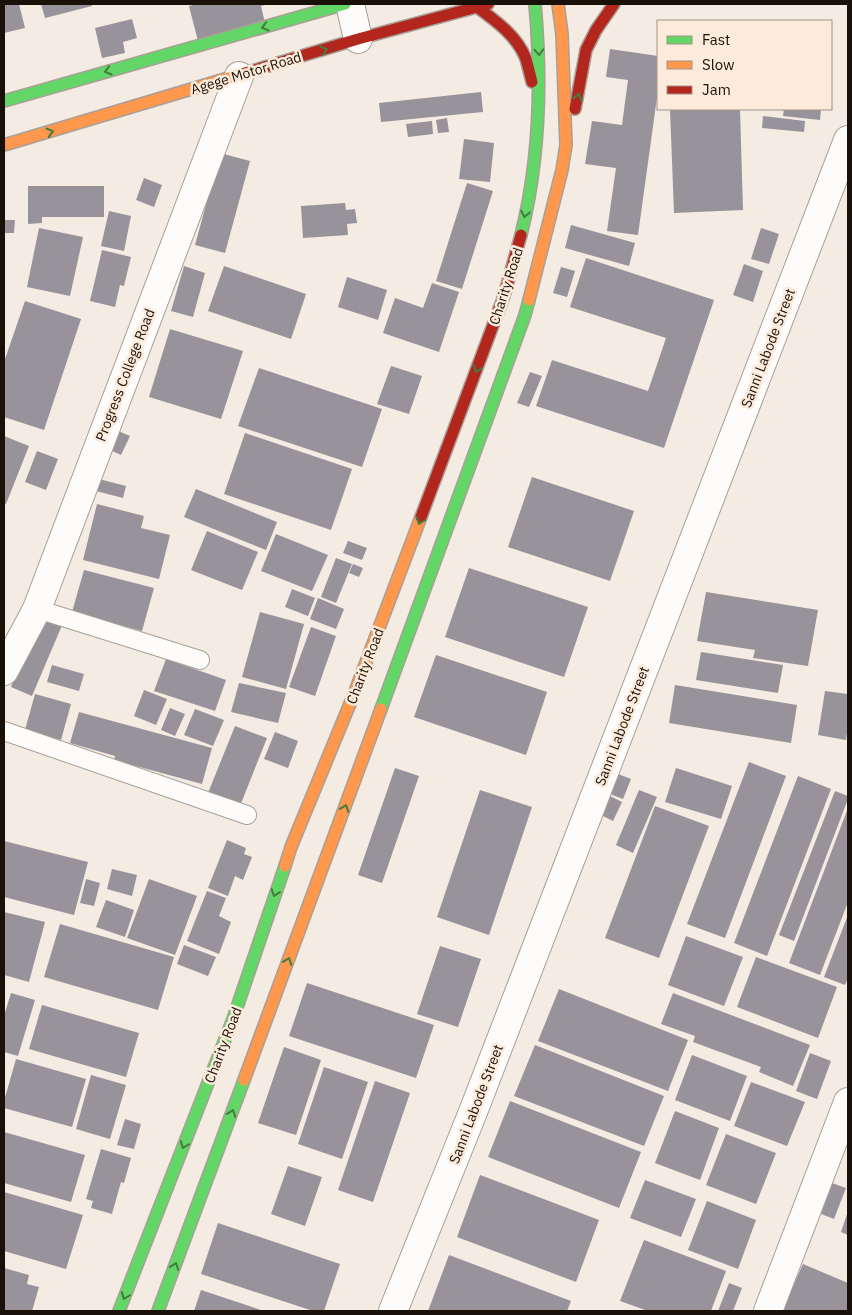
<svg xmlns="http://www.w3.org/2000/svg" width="852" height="1315" font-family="'IBM Plex Sans',sans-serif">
	<rect width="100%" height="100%" fill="#f4ebe3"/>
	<path fill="#98929a" d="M4,4H19L25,28L4,33Z
		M41,4H91L92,6L45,18Z
		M197,4H269L261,6L265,23L198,41L189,6Z
		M132,19L137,38L123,42L125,53L102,58L95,28Z
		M610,49L658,56V90L638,235L607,231L616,168L585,164L592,121L622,125L628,80L606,77Z
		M481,92L483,112L381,122L379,103Z
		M670,109H740L743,210L674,213Z
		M784,109H821L820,120L783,116Z
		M763,116L805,121L804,132L762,128Z
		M447,118L449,132L438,133L436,120Z
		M432,121L433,134L408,137L406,124Z
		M464,139L494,143L490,182L459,179Z
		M220,153L250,161L225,253L195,245Z
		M144,178L162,185L154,207L136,200Z
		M467,183L493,191L462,289L436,281Z
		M28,186H104V217H42V223L28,224Z
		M345,203L346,210L355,209L357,223L347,224L348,235L303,238L301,206Z
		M109,211L131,216L124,251L101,246Z
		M4,220H15L14,233H4Z
		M571,225L635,243L629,266L565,248Z
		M39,228L83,237L70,296L27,287Z
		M761,228L779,234L769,264L751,259Z
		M102,250L131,257L124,286L120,285L115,307L90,301Z
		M586,258L714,300L664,448L536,406L552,360L648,391L666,338L570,307Z
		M744,264L763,271L753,302L733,295Z
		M184,266L205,273L193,317L171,311Z
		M224,266L306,294L291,339L208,311Z
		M561,267L575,271L567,297L553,293Z
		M347,277L387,290L378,320L338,307Z
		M432,283L459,292L439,352L383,333L395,298L423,308Z
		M25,301L81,319L44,430L4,417V362Z
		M170,329L243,351L221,419L149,397Z
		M391,366L422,376L409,414L377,404Z
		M259,368L382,409L362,467L238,426Z
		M530,372L542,376L529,407L517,403Z
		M116,430L130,436L121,455L108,449Z
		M245,433L352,469L331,530L224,494Z
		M4,436L29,446L6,504L4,503Z
		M37,451L58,459L46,490L25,482Z
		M532,477L634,511L610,581L508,547Z
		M95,478L126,486L123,498L92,490Z
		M196,489L277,522L266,550L184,517Z
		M97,504L144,516L141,528L170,535L159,579L83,560Z
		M207,531L258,552L242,590L191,570Z
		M276,534L328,555L312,591L261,571Z
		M348,541L367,548L362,560L343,553Z
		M336,558L352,564L336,603L321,597Z
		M353,564L363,568L359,577L349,573Z
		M469,568L588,607L564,677L445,637Z
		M84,570L154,588L142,631L72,612Z
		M292,589L315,598L308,616L285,607Z
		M706,592L818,610L808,666L753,658L755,650L697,641Z
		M318,598L344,609L336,629L310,619Z
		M260,612L304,624L286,689L242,677Z
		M41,614L63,623L32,696L11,687Z
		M311,627L336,636L315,696L289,687Z
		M701,652L783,665L778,693L696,680Z
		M436,655L547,692L526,755L414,717Z
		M166,659L226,680L215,711L154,691Z
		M52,665L84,674L79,691L47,682Z
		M239,683L286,693L278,723L231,712Z
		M675,685L797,705L791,743L669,723Z
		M144,690L167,699L156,725L134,716Z
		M825,691L848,694V725L846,740L818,735Z
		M35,694L71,704L61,740L25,730Z
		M170,708L185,714L175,736L161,730Z
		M195,709L224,720L213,746L184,735Z
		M79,712L212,748L202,784L114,760L115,756L70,743Z
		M235,726L267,738L240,806L208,793Z
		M275,732L298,741L288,768L264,759Z
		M749,762L786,776L725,938L687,924Z
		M395,768L419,776L382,883L358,875Z
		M676,768L732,786L721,819L665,802Z
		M610,771L631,779L623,799L602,791Z
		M798,776L831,789L767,956L734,943Z
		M480,790L532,807L489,935L437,917Z
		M639,790L657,797L633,853L616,845Z
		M835,791L848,796V799L794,941L779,935Z
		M602,792L622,802L613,821L593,811Z
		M655,806L709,826L659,958L605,938Z
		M848,808V902L820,975L789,963Z
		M227,840L246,848L244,854L252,857L243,880L235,876L228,896L208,888Z
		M4,841L88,862L74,915L4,897Z
		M112,869L137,875L132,896L107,889Z
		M86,879L100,883L94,906L80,903Z
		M149,879L197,896L175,955L127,938Z
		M207,891L226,898L219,916L231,922L219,954L187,941Z
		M106,900L134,910L125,937L96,927Z
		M4,912L45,922L29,982L4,975Z
		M848,915V978L845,985L824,977Z
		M60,924L174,957L158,1010L44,977Z
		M686,936L743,957L724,1006L668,985Z
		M184,945L216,957L208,976L177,964Z
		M440,946L481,959L458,1027L417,1014Z
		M756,957L837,987L818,1038L737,1007Z
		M307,983L434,1025L416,1078L289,1036Z
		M559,989L688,1040L668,1091L538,1041Z
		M11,993L35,1000L18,1056L4,1052V1016Z
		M673,993L810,1045L793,1086L759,1072L761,1067L693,1042L695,1036L661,1024Z
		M42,1005L139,1033L126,1077L29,1049Z
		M535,1045L664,1096L644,1146L514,1096Z
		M284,1047L321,1060L296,1135L258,1123Z
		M810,1053L831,1061L817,1099L796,1091Z
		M692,1055L747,1076L730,1121L675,1100Z
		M16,1059L86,1079L72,1127L4,1108V1101Z
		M324,1067L368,1082L342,1159L298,1144Z
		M91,1075L126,1085L110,1139L76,1129Z
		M375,1081L410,1093L373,1202L338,1190Z
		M751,1082L805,1102L787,1146L734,1126Z
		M510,1101L641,1152L619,1208L488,1157Z
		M675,1111L719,1128L700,1180L655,1163Z
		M125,1119L141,1124L134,1149L117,1145Z
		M4,1132L85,1155L71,1202L4,1183Z
		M726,1134L776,1153L756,1204L706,1185Z
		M101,1149L131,1158L124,1183L121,1182L112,1214L91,1208L93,1201L86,1199Z
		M288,1166L322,1177L305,1226L271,1214Z
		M480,1175L599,1220L576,1282L457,1237Z
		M645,1180L696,1199L681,1237L630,1218Z
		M832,1183L846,1188L834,1219L821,1214Z
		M4,1192L83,1215L66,1269L4,1251Z
		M707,1201L756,1220L738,1269L688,1250Z
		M848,1211V1235L841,1232Z
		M218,1223L340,1264L324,1311H313L201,1274Z
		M644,1240L726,1271L711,1311H648L620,1301Z
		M449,1255L571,1301L567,1311H428Z
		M803,1264L848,1283V1311H782Z
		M4,1268L29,1275L27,1284L39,1287L32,1311H4Z
		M729,1283L742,1288L733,1311H718Z
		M201,1290L264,1311H194Z"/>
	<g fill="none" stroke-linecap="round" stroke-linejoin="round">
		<defs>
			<path id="lane" d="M37,609L200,660
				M4,731L247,815"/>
			<path id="street" d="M350,4L358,39
				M4,671L37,609L239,76
				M393,1311L473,1112L848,140
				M768,1311L848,1102"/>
			<path id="fast" d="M4,101L345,4
				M521,235C540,159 542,82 535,4
				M381,709L525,315L529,300
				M119,1311L233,1019L285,866
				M158,1311L244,1080"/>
			<path id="slow" d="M4,145L245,73
				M529,300L562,170L566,145L562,34L558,4
				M285,866L291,847L354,694L421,517
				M244,1080L381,709"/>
			<path id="jam" d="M477,7C496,21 517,36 526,59C528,66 530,74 532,82
				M245,73L358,39L488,4
				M575,109L586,50L596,30L614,4
				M421,517L504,296L521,235"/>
		</defs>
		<use href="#lane" stroke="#a89f97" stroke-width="20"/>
		<use href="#street" stroke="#a89f97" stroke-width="30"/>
		<use href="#fast" stroke="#a89f97" stroke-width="14"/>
		<use href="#slow" stroke="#a89f97" stroke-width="14"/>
		<use href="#jam" stroke="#a89f97" stroke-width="14"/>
		<use href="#lane" stroke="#fdfcfb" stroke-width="18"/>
		<use href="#street" stroke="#fdfcfb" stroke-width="28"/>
		<use href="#fast" stroke="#63d668" stroke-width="11"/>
		<use href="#slow" stroke="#ff974d" stroke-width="11"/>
		<use href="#jam" stroke="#b3261e" stroke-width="11"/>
	</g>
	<defs><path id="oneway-chevron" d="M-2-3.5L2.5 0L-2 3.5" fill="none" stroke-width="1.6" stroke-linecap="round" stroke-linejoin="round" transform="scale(1.25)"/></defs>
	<g stroke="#427d3c">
		<use href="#oneway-chevron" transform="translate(265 27) rotate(164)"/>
		<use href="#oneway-chevron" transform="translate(324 50) rotate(-17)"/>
		<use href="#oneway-chevron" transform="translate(539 52) rotate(87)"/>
		<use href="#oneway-chevron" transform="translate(108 71) rotate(164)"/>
		<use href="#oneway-chevron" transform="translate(578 97) rotate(-76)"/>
		<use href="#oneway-chevron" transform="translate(50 132) rotate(-17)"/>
		<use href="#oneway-chevron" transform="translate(525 214) rotate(101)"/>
		<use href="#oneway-chevron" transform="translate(477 369) rotate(110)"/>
		<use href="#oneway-chevron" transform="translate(420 521) rotate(111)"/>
		<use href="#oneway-chevron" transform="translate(345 808) rotate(-70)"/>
		<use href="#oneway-chevron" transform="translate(275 893) rotate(109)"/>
		<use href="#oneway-chevron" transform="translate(288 961) rotate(-70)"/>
		<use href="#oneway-chevron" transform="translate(232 1113) rotate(-70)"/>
		<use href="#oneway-chevron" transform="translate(184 1145) rotate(111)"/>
		<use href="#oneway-chevron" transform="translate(175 1266) rotate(-70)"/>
		<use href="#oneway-chevron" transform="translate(125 1296) rotate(111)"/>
	</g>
	<g text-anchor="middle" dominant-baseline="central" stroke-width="5" stroke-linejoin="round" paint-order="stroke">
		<g font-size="14" fill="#191007" stroke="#fcebdb">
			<text transform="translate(246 73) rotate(-17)">Agege Motor Road</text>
			<text transform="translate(506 286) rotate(-72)">Charity Road</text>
			<text transform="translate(768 348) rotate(-69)">Sanni Labode Street</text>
			<text transform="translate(125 375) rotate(-69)">Progress College Road</text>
			<text transform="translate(365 666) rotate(-69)">Charity Road</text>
			<text transform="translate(622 726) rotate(-69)">Sanni Labode Street</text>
			<text transform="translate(223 1045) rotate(-69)">Charity Road</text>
			<text transform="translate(476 1104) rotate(-69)">Sanni Labode Street</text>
		</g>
	</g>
	<rect width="852" height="1315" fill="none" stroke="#191007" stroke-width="10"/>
	<rect x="657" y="20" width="175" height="90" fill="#fcebdb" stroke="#a19386"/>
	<rect x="667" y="36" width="25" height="8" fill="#63d668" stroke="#a19386"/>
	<text x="702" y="45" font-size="15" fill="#191007">Fast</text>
	<rect x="667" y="61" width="25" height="8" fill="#ff974d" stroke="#a19386"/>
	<text x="702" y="70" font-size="15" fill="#191007">Slow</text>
	<rect x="667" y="86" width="25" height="8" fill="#b3261e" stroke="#a19386"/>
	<text x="702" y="95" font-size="15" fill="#191007">Jam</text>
</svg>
